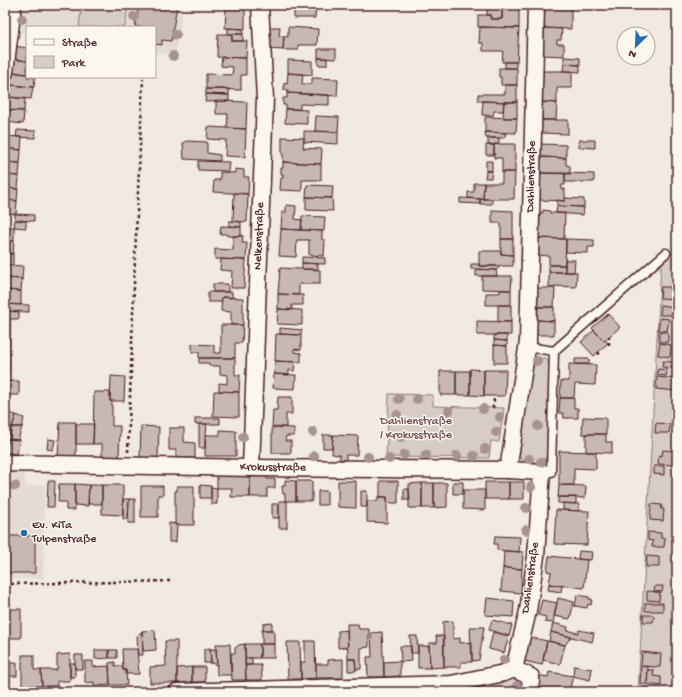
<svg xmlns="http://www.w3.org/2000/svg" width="682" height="697" font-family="'Gochi Hand',sans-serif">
	<rect width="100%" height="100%" fill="#f0eae0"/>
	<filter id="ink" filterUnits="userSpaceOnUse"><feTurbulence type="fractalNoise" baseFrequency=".025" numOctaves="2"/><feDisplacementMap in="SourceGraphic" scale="8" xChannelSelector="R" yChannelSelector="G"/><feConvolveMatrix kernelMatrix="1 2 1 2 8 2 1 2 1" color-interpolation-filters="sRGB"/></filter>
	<g filter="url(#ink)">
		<path fill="#e4dbd2" d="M20,5H183L175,55L155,52V27H27V33L16,32Z
			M5,473H24L26,487L45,484L43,578L5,579Z"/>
		<path fill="#d8ccc6" stroke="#917678" d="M82,5H128L125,27H79Z
			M677,249V692H638L661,264Z
			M533,358H545L548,361L549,367L547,454L545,461L539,466C529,465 524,465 519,456Z
			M389,394L433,395V406L504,408L499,442L491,441L489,458L386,457Z
			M519,675L523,677L524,692H466L467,688Z"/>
		<path fill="#c8b8b3" stroke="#4a1f2b" d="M139,5H177L171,41L162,40V45L155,44V27H135Z
			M294,5H316L315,18H294Z
			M487,5H502V19H492L490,15H487Z
			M502,5H519V28L478,27V15H490V19H502Z
			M545,5H571V29L544,28Z
			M585,5H604V9L584,8Z
			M226,7L245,8V29L225,28Z
			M269,27H280L279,36H284L283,50L269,49Z
			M288,27L318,29L317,45H298V50H283L284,36L288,37Z
			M480,27L519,28L517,62H502L503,51H483V43H479Z
			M228,28L243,29V34H228Z
			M544,28L562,29L561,40H557V44H564V56L543,55Z
			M218,34H232V41H247L246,58L217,57Z
			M232,34H243V41H232Z
			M14,46L27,48V61L13,59Z
			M318,49H336V59L318,58Z
			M222,57L246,58V75H241V90L206,89V74L232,75L233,67L221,66Z
			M564,57L580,58V65L564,64Z
			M318,58H327V65H318Z
			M13,59L27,61V74L11,72Z
			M288,60L312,61V75L288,73Z
			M505,62H516V68H505Z
			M564,64L580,65V72L563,71Z
			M499,68H517V85H501V77H499Z
			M543,71H572V88H557V103L542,102Z
			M11,72L27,74V77H35L34,87L10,85Z
			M288,73L303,74L302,84H312V78L338,79L337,96L287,93L288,90H284V83L287,84Z
			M10,85L33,87L31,99L9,97Z
			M505,85H517V102L478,101V94H505Z
			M206,89H229V95L206,94Z
			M287,93L329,95V105L300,104V109H286V105H283V98H287Z
			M206,94L229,95V101L205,102Z
			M9,97L25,99L24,111L7,110Z
			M216,101L247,102L246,129L227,128L228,114H216Z
			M483,101L504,102L503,111H494L493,116L482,115Z
			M504,102H517V118H503Z
			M542,102L557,103L556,120H542Z
			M286,109L307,110V124L285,123Z
			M7,110L24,111L23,124L6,122Z
			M316,116L339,117L338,132L315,131Z
			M485,117L517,118L516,133L485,132Z
			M542,120H568V134L541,133Z
			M208,127L246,129L245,157L225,156L226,140L207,139Z
			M17,130L36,131L35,138L16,137Z
			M304,131L338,132V144L304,142Z
			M485,132L506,133L504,138H486Z
			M5,136L22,137L21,150L5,148Z
			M282,137L304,138L303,148L322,149L321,164L283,162V154H282Z
			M488,138H499V144L488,145Z
			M579,140H595V148L579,147Z
			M187,141L207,142V153L220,155V161L184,159L183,143Z
			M494,144H515V172H502V158H494Z
			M541,144L566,145V158L541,157Z
			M486,145H494V155H486Z
			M5,148L21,150L20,163L5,162Z
			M541,157L566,158V165L570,166V174L540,173Z
			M198,161L229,162L228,171L198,170Z
			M486,161H492V171H486Z
			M5,162L20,163L19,176L5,175Z
			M283,162L321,164V180H302V191L280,190L281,178H283V174H281V168H283Z
			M235,169L244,170V177H249L248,194L213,192L214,180H220V172L235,173Z
			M486,171H492L491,178H485Z
			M502,172H515L514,199H483L484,183H502Z
			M540,173H565V185H562L561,189H565V201L540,200Z
			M565,173L594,174V182H565Z
			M5,175L19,176L18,189L5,188Z
			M474,183H484L483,199L468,198V192H474Z
			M307,185L333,186L332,198L306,197Z
			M5,188L18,189L17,201L5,200Z
			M234,193L248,194L247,222L233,221Z
			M306,197L332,198L333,211L306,210Z
			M460,198L480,199V204L460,203Z
			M565,198L584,199V207L557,206V200L565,201Z
			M480,199H492V204H480Z
			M5,200L17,201L16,214L5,213Z
			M286,205L296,206L295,219L302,220L301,230L281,229L282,212H286Z
			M557,206L584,207L583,215L556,213Z
			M492,210L513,211V239H501V223H492Z
			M543,210L550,211V213H565L564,239L538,238V212L543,213Z
			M15,214L34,215V221L15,220Z
			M302,216L325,217L324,231L301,230Z
			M15,220L26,221V228L14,227Z
			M229,221L241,222V227L229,226Z
			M221,226L241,227V236H227V234H220Z
			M5,227H14V241L5,240Z
			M281,229L322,231V240H325L324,256L309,255V240H297L296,257L279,256Z
			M233,236H243L242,243H247L246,260L215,259V249L233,250Z
			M538,238L566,239L565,265H549V256L537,255Z
			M501,239H513V255L501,254Z
			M566,239L594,240V247H588V253L566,252Z
			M5,240L14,241L13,254L5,253Z
			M479,251H501V254L513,255V266H479Z
			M5,253L13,254V265H5Z
			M302,257L325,258V264L302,263Z
			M221,259L246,260L244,288H231L232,271L220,270Z
			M565,260H575L574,272H565Z
			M302,263L318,264V269H302Z
			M471,264H479V266H501L496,270L471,269Z
			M5,265L23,266L22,279L5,278Z
			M549,265H565V272H549Z
			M280,268L320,270V284H299V295L278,294Z
			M476,269L496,270L497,276H476Z
			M549,272H577L576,287L554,286V288H549Z
			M482,276H512L511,290L482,289Z
			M5,278L22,279L21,291L5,290Z
			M213,284H228V292H213Z
			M661,287H670V290L674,291V299L660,298Z
			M537,288H555L554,307H536Z
			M5,290L21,291V305L5,304Z
			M500,290H511V305H486V293H500Z
			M208,292H232V298L222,297L221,302H208Z
			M278,294L303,295V305H292V310L278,309Z
			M222,297L243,298V325H231V312L221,311Z
			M5,304L29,305V312L5,311Z
			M498,305H511V322H498Z
			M661,305L674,307V315H660Z
			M536,307H554V321L536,320Z
			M278,309L302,310V325L277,324Z
			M5,311L19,312V319H5Z
			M608,314L620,327L604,341L592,328Z
			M660,318L669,319L667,331L658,330Z
			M5,319H10V331H5Z
			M536,320L554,321V335H536Z
			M477,321L511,322V335H477Z
			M221,325H243L242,343H235V358H199V352H192V344L214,345V353H221Z
			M280,328L302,330L301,335L280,334Z
			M594,330L604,341L605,340L608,343L594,356L581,342Z
			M5,331H10L9,344H5Z
			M659,332H668V342H659Z
			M276,334L301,335V350L294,349V352L301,353V362L275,361Z
			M494,335H507V341L494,340Z
			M494,340L507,341V346L494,345Z
			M660,343L671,345L670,357L658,355Z
			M5,344H9V357H5Z
			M494,345L507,346V363H494Z
			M5,357H9V369H5Z
			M199,358H235V375H240L239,392L219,391V383L227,384V375L220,374V366H209V363H199Z
			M575,359H589V364H575Z
			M275,361L295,362L294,371L289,370V375L274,374Z
			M663,361L673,362L672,368L662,367Z
			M569,364L596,365L595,385L575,384L574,398H560L561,381H569Z
			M5,369H9L8,381H5Z
			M470,369L484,370V396L470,395Z
			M658,369L667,370L666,376L657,375Z
			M484,370H506L505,396H484Z
			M440,371H456V395H440Z
			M456,371H470V395H456Z
			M274,374L296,375L295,389L273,388Z
			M111,376L125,377L124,401H110Z
			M657,377L677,379V391L656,389Z
			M5,381H19V395H5Z
			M214,391L239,392V417L213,416Z
			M94,392H110V401H112V426H120L119,458H102V444H93Z
			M278,397H292V414H286V427H272L273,410H277Z
			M560,398H574V408H578V418H564L563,413H559Z
			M5,412L16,415L12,427L5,425Z
			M16,415L24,418L22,427H12Z
			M583,417L606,418V434H582Z
			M195,418H220V424H195Z
			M60,422H76V457H58Z
			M656,423L670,424L669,433H655Z
			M76,424H94L93,444H76Z
			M199,424H207L205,448H199Z
			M5,425L12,427L9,439L5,438Z
			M141,426L159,427L158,458H140Z
			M12,427H22L18,440L9,439Z
			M272,427L294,428V436H286L285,441H291V453H272Z
			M169,428H184V442L195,443V458H176V450H169Z
			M220,430L236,431V456H205V435H220Z
			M586,434H606V442H612V453L586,452Z
			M323,435H333L332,448H323Z
			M333,435L358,436L357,455H346V460H343L340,459V455L332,454Z
			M5,438L9,439L5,452Z
			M9,439L20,440L16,454L5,452Z
			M48,439L55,440L53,450L47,449Z
			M663,450L675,451L674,465L658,464L659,455L662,456Z
			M559,451L596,452V469L574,468V485H559Z
			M654,466H664V475L654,474Z
			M217,474H250V497H231L232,488H217Z
			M250,474H267V479H275V488H267V497H250Z
			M285,480L296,481V501H285V494H283L282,486H285Z
			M48,481H55L54,507H47Z
			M296,481H312V501H296Z
			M338,481H356V508L338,507Z
			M380,481H398V503H387V497H380Z
			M453,482H463V494H453Z
			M485,482H509V499H485Z
			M509,482H524V499H509Z
			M422,483H434V508H422Z
			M422,483V508H409V484Z
			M434,483H447V507L434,508Z
			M59,484H75V510H66V502H58Z
			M75,484L89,485L88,506L75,505Z
			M89,485H102V504H88Z
			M102,485H123V515L102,514Z
			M200,485L211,486V498H200Z
			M559,485L586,486L585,498L558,497Z
			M141,486H163V495H158V517H141Z
			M177,486H194V525H175V491H177Z
			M211,487L217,488V504H211Z
			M404,489H409L410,500H404Z
			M463,490H485V510L463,509Z
			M318,491H327V505H318Z
			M361,491H367V507H361Z
			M378,497H387V523L367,522V501H378Z
			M558,497H576V504L558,503Z
			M123,499H129L128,519H123Z
			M129,499H135V523H128Z
			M279,501H287V528H279Z
			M563,503L579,504V511L563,510Z
			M272,504H279V518H272Z
			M651,504L662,505L661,509H664L663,521L650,520Z
			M556,510L589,511L587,545L554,544Z
			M169,523L177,524L176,542H169Z
			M648,532L661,533V538H665L664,547H652L653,541L648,540Z
			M5,536H35V573H5Z
			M495,536L520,537L519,552L497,550V544H494Z
			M504,551L523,552L522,569L503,568Z
			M579,551L592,552L591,560L578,559Z
			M549,556L587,560L584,588L549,584L551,572L547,571Z
			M647,556L659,557V567H646Z
			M503,568L522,569L521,593L501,591Z
			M549,584L562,586L561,592L548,590Z
			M655,586H663L662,592H654Z
			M647,591L660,592L659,601L647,600Z
			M577,595L589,597V599H592L591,605L588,604L587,608L575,606Z
			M487,598L514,601L513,617L485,615Z
			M558,598L574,602L570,619L554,616Z
			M542,600L557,603L553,623L545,622L546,617L538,615Z
			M645,603H663V611H645Z
			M5,609H21V638H5Z
			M643,615H653L654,618L653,622H643Z
			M492,620L512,625L509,636L489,630Z
			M453,621V639L460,638V643L472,642V662H461V667H444L443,622Z
			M272,623V630H263V624Z
			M553,623L568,627L567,630L578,633L579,630L594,633L592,642L551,632Z
			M347,624H358L359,629H369V647L361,648V669H356L355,659H348Z
			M470,627H484L479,660L472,661Z
			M155,630L156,650L143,651L142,631Z
			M262,630H274V644H262Z
			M347,630L348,647L338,648V631Z
			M142,631L143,655H138L137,636Z
			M382,632L384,677H368L367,657H372L371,633Z
			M493,632L509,636L504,653L489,649Z
			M551,632L571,637L565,645L549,641Z
			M410,636H417L418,653H411Z
			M436,636H444V667L430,668L429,643H437Z
			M530,637L547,641L542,665L524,661Z
			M165,641H177V683H150V667L166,666Z
			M305,641H315L316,678L301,679V662H305Z
			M547,641L565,645L560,664L543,660Z
			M287,642H300L301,679H288Z
			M216,644H230L231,675H217Z
			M245,644L246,680H232L231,653H235V648L239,645Z
			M245,644H260V658H245Z
			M260,644H274V658H260Z
			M400,646H411L412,661L401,662Z
			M418,646H429L430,668H418Z
			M210,648L211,663H204V649Z
			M122,649H137L139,674H126V670H123Z
			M210,649H216L217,665L211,663Z
			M95,650H109V658L95,659Z
			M109,650H117V658H109Z
			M642,652L661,654L660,667L641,666Z
			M70,654V681H57V686H42L41,670H57V655Z
			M22,655H34V670H41L42,686H22Z
			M75,655H83V669H75Z
			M245,658H252V665H245Z
			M343,659V678H316V664H328V660Z
			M348,659H355L356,671H348Z
			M85,661H93V667L109,666L110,685L94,686V682L85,683Z
			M400,661V676L384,677V662Z
			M5,662H10V687H5Z
			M115,662V666H123V670H126L127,685H110L109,663Z
			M10,663H17V676H10Z
			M70,663H75V677H70Z
			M245,665H261L262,680H246Z
			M574,666L592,669L590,680L573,676Z
			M641,666L648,667L647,684H640Z
			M192,667V682L177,683V668Z
			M192,667H205V682H192Z
			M648,670H654L653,676L661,677V686L647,684Z
			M549,672L573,676L569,692H555L534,688L537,675L548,677Z
			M534,688L549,691V692H533Z"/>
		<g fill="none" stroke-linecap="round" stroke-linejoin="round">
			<defs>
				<path id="service" d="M527,347L554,351
					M551,472L554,351L666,253"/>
				<g id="minor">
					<path d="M5,72L13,5"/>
					<path id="s1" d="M5,463L251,468L508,470L542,472L536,556L528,611L514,669"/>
					<path id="s2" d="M251,468L265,99L260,5"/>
					<path id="s3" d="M508,470L528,342L536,5"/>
					<path d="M177,692L451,684L504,673L514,669L531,677V681L529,692"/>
				</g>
			</defs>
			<use href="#service" stroke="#4a1f2b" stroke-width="11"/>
			<use href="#minor" stroke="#4a1f2b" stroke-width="19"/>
			<path stroke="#4a1f2b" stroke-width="2.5" stroke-dasharray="3 3" stroke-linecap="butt" d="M609,336V347
				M598,352L600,355
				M493,408L494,399
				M128,452L135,258L143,79
				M5,584L173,581"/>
			<use href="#service" stroke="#fbf7ec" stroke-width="8"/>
			<use href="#minor" stroke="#fbf7ec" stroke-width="16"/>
		</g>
		<g fill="#a89292">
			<circle cx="134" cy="17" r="5"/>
			<circle cx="22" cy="19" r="5"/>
			<circle cx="176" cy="35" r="5"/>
			<circle cx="173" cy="56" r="5"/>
			<circle cx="537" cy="361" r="5"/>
			<circle cx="399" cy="399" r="5"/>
			<circle cx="417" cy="399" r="5"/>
			<circle cx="483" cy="409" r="5"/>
			<circle cx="449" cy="411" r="5"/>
			<circle cx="397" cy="415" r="5"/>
			<circle cx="500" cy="417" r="5"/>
			<circle cx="538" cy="426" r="5"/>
			<circle cx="313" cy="432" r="5"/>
			<circle cx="496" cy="432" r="5"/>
			<circle cx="243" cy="437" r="5"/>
			<circle cx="401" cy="437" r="5"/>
			<circle cx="485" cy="449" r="5"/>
			<circle cx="404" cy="455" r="5"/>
			<circle cx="426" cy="455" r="5"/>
			<circle cx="314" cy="456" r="5"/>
			<circle cx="457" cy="456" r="5"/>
			<circle cx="474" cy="456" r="5"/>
			<circle cx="368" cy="457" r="5"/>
			<circle cx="389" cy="459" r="5"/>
			<circle cx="529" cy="459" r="5"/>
			<circle cx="541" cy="462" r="5"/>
			<circle cx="15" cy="486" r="5"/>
			<circle cx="531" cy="487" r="5"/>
			<circle cx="526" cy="508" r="5"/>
			<circle cx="526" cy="530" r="5"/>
			<circle cx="504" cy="660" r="5"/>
			<circle cx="517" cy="686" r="5"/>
		</g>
	</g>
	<circle fill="#1f6fb2" stroke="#fbf7ec" stroke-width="1.5" cx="24" cy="533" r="4"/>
	<g text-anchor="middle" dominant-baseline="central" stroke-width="3" stroke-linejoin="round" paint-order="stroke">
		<g font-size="12" fill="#4a1f2b" stroke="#fbf7ec">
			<text stroke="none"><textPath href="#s3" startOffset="295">Dahlienstraße</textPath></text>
			<text stroke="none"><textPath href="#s2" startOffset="232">Nelkenstraße</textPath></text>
			<text stroke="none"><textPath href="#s1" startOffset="268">Krokusstraße</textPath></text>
			<text transform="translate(531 578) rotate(-82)">Dahlienstraße</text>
		</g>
		<g font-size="12" fill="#6e4a52" stroke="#fbf7ec">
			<text x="416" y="422">Dahlienstraße<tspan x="416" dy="14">/ Krokusstraße</tspan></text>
		</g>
		<g font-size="12" fill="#4a1f2b" stroke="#fbf7ec" text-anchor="start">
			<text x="32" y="526">Ev. KiTa<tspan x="32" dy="14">Tulpenstraße</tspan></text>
		</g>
	</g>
	<rect width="682" height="697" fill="none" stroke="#fbf7ec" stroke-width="20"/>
	<rect x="10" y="10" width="662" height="677" fill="none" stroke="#4a1f2b" stroke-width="1.5" filter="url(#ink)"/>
	<rect x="26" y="26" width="130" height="52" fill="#fbf7ec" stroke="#b4a19f"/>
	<rect x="34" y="39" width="20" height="6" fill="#fbf7ec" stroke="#b4a19f"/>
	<text x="62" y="46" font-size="12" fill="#4a1f2b">Straße</text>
	<rect x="34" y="56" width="20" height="12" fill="#d8ccc6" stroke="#b4a19f"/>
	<text x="62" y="66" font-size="12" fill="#4a1f2b">Park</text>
	<g transform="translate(636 46) rotate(204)"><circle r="19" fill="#fbf7ec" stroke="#b4a19f"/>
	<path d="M0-3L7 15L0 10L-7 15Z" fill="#1f6fb2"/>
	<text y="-6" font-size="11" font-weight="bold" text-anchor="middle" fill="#4a1f2b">N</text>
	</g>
</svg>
